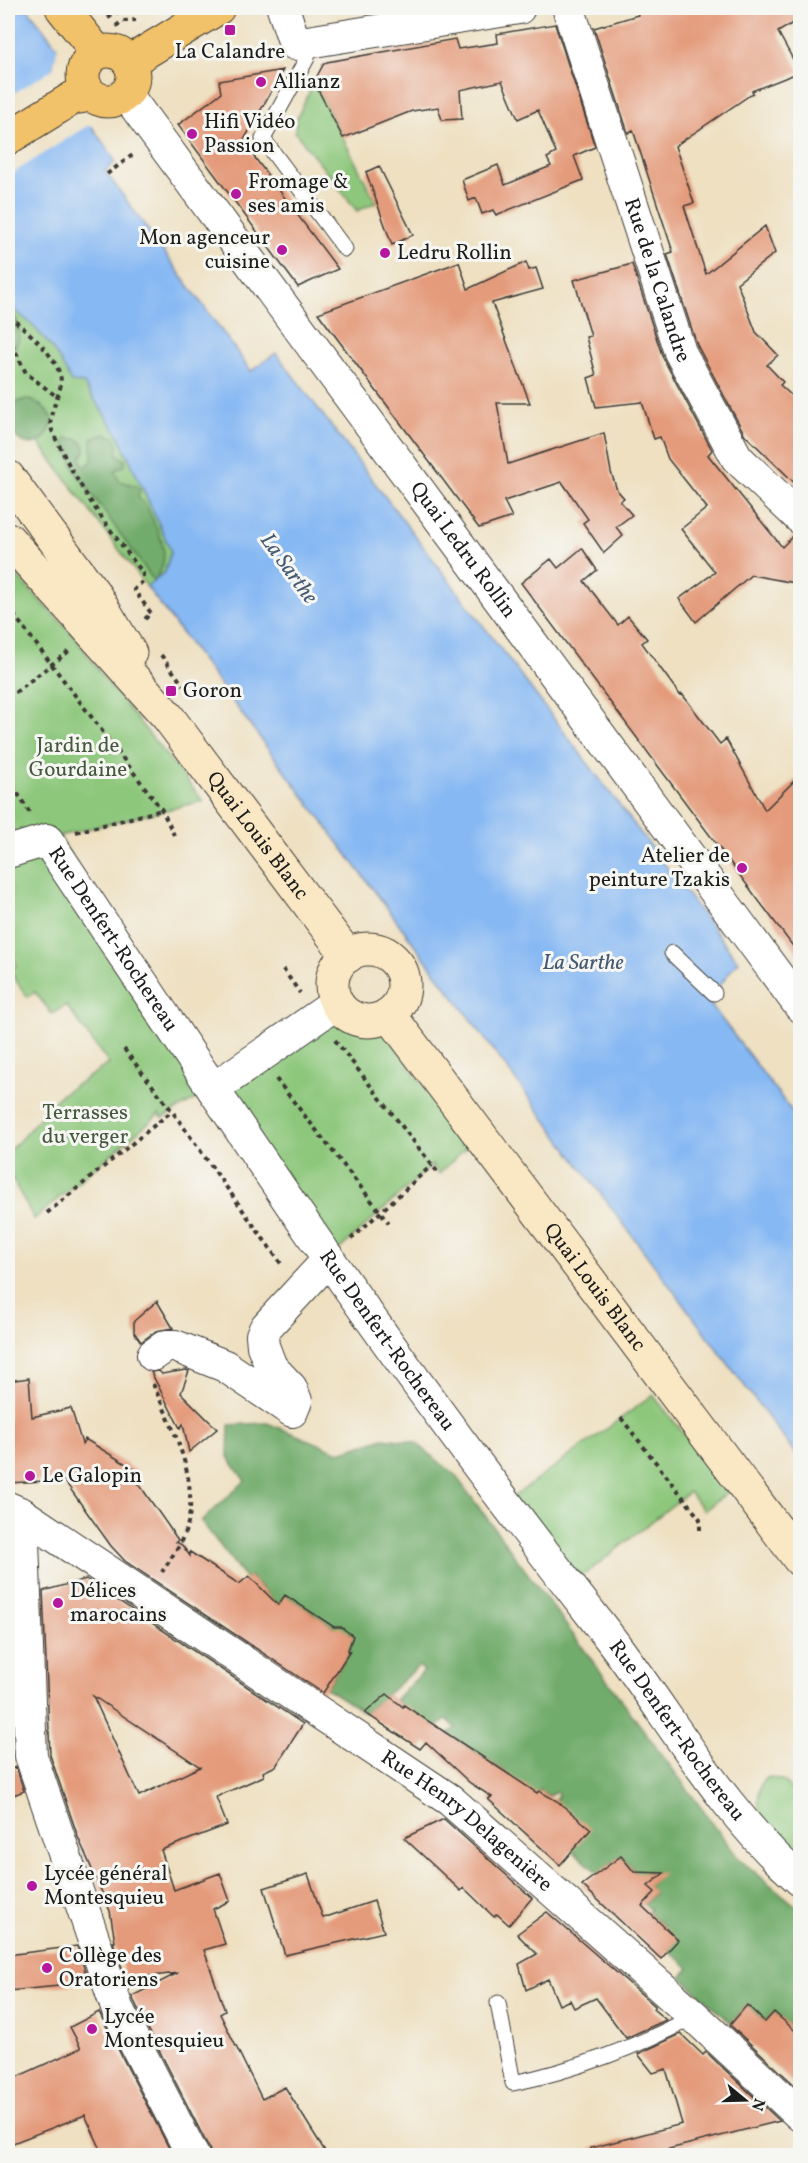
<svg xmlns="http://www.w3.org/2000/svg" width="808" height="2163" font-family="Vollkorn,serif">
	<rect width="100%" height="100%" fill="#f6f6f2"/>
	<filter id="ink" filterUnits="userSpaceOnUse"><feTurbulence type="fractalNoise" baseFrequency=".0167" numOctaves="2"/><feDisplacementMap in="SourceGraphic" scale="12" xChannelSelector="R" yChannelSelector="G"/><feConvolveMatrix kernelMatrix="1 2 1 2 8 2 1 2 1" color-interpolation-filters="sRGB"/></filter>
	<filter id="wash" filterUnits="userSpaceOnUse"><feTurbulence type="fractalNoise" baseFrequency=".008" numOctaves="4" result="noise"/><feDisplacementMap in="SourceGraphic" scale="24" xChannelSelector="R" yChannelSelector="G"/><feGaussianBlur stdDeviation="1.35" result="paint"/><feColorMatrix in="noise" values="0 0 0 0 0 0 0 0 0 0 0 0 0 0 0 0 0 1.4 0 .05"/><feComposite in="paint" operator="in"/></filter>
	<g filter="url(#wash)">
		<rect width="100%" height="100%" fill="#eee0c1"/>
		<path fill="#8dc77c" stroke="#54724c" stroke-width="1.5" d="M314,82L376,202L357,211L295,132L296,120Z
			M8,305C37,326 56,348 71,381L83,383L118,434L171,551L165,572L147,587L8,402Z
			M8,567L74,636L100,673L203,801L59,836L213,1089L347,1014L362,1021L376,1020L468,1146L439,1174L432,1165L329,1259L213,1089L163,1118L159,1114L34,1219L8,1171V1151L18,1142L60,1095L109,1064L66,1005L52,1014L35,992L27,997L9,970L17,965L12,957L8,958Z
			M653,1395L729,1491L704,1511L689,1492L569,1587L505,1503Z
			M770,1777L784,1781L800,1799V1857L762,1820C757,1807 755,1782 770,1777Z"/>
		<path fill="#72ac6c" stroke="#476444" stroke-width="1.5" d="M8,308C22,321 24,342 8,355Z
			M26,399C39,402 48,409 53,421C41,464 0,438 11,410C15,403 19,401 26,399Z
			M105,434L115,437L118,446L117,454L125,460V465L115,470L119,481L137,486L140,489L138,497C140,501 145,503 147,507C158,534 175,554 154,581L76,472L64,442L66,438L78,439L85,446V452L81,457L83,466H87L92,461V439Z
			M267,1423L339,1452L384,1438L415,1442L455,1475L739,1859L800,1909V2036L774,2012L765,2022L747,2005L731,2023L681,1977L689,1968L669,1950L663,1925L648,1912L650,1909L644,1904L655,1893L648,1886L656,1879L649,1872H646L640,1877L621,1856L598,1873L565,1844L555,1800L559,1794L556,1792L549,1796L540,1790L526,1805L504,1785L510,1775L448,1734L456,1728L447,1719L431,1733L411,1713L395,1700L424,1671L419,1666L365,1713L326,1688L350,1652L346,1648L352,1639V1635L337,1629L285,1595L278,1605L250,1576L246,1579L201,1521L245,1481L228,1457L229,1425Z"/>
		<path fill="#86b8f3" stroke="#516a88" stroke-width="1.5" d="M8,8H27L58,48L53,69L116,162L105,171L251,371L276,353L738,961L708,1001L800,1122V1460L147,587L165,572L171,551L118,434L83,383L71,382C56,348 37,326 8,305Z"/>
		<path fill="#eee0c1" d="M58,44L60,49L57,68L94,125L87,126L8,176V97L53,69Z"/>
		<g id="blocks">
			<path fill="#e49b7c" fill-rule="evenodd" d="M654,8H801V18L778,32L800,72L752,91L753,93L675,146L694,203L684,206L706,274L765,226L775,253L737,283L756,332L778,355L767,365L783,382L780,385L801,404V489L745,435L697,345L667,254L673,252L650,182L633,130L628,133L594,28L638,15L637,10Z
				M555,24L595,147L574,156L583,180L496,215L493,210L482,214L476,198L469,201L462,180L498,165L505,185L551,166L547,158L556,153L538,110L518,119L502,81L460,90L462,119L442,120L438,107L412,111L343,138L314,82L323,65L327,62L455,39L458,49L498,43L497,34Z
				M283,70L243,142L338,269L298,287L178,125L221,93L219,81Z
				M379,166L413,235L392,245L366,172Z
				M459,262L468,289L526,262L529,270L536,268L543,289L492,303L530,403H497L508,464L604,433L611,472L617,490L624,498L620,501L632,515L616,527L623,536L604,553L583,523L588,519L562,482L504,501L512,517L479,528L318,313Z
				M632,264L663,358L712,450L708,455L782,547L794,535H801V584L751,575L696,622L679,599L715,572L681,529L707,508L668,459L660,437L654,439L642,402L596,407L588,378L596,375L586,337L591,336L574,280Z
				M582,548L597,570L584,581L618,625L628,616L647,639L642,643L680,695L682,694L720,744L726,739L765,810L801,774V957L521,583L551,559L558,568Z
				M157,1301L173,1328L156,1331L141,1342L134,1332V1321Z
				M186,1370L189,1371L181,1393L217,1429L189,1452L183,1424L180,1428L151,1372L159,1371L162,1374Z
				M29,1378L32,1417L71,1408L82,1444L85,1439L139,1472L134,1477L178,1540L176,1542L182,1545L190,1556V1552L239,1584L249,1576L278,1605L285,1595L334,1627H341L353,1636L348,1650L350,1651L323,1693L125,1561L111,1546L64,1480L8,1483V1381Z
				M86,1579L303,1724L276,1766L263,1772L264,1776L216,1797L227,1825L161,1850L174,1890L220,1873L230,1901L213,1909L225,1944L204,1950L225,2011L220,2014L262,2099L285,2087L328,2156H211L209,2148L134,2001L132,1996L178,1973L126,1979L113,1942H115L110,1911L78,1837L50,1755L43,1591ZM93,1696L200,1767L139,1796Z
				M8,1608L11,1704H8Z
				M387,1694L403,1707L404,1705L537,1793L539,1791L557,1801L591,1829L560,1865L488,1799L492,1797L470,1783L426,1742L420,1749L365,1713Z
				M16,1767L24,1791L8,1797V1770Z
				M444,1819L532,1898L509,1925L497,1914L494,1917L464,1888L461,1891L404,1838Z
				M621,1856L634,1872L664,1873L648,1886L655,1892L642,1906L678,1940L661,1959L582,1885Z
				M308,1874L323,1918L374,1901L384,1932L285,1955L264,1888Z
				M547,1912L655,2006L653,2009L666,2020L626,2038L596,1998L574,2008L570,2000L559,2005L548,1979L526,1990L519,1964L537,1954L517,1934Z
				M77,1946L89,1983L8,1991V1955Z
				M747,2005L765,2022L774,2012L801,2036V2091L730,2025Z
				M99,2012L173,2156H104L85,2115L8,2145V2081L81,2048L70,2027Z
				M681,2034L703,2055L706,2052L780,2121L661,2151L663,2156H592L591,2148L682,2124L666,2069L653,2073L638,2054Z"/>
		</g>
	</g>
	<g filter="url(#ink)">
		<use href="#blocks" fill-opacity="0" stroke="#3c3935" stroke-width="1.5"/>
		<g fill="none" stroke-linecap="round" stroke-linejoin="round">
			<defs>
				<path id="lane" d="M305,43L307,58L263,139L345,249
					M672,953L714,993
					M498,2003L513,2083C572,2071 641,2046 694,2016"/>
				<g id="street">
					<path d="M283,8L295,44L519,8"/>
					<path id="s1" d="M569,10L680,352L737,458L800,518"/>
					<path id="s2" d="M126,94L800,1006"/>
					<path id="s3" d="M8,852L47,840C140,979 232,1120 328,1258C418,1387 512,1513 609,1637C672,1719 722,1812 800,1880"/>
					<path d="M213,1089L337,1003"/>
					<path d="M153,1355L166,1346H175L225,1366L292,1411L296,1401L291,1388L271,1367L263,1346L262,1335L266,1327L329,1259"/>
					<path id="s4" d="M8,1508L22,1514L450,1800L694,2016L800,2115"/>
					<path d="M22,1514L31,1756L117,2008L193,2156"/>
				</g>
				<g id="secondary">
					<path d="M8,477L93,592L130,653"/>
					<path id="s5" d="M8,539L168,717L348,956"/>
					<circle cx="368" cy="985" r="36"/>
					<path id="s6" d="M389,1014L800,1560"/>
				</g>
				<path id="primary" d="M62,8L98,53
					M83 76a25 25 0 1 1 50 0a25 25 0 1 1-50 0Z
					M129,62L218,8
					M8,138L73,98L91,95"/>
			</defs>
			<use href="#lane" stroke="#3c3935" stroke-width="17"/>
			<use href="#street" stroke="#3c3935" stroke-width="34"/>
			<use href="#secondary" stroke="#3c3935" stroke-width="35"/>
			<use href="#primary" stroke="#3c3935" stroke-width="35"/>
			<path stroke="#3c3935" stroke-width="4" stroke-dasharray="4.5 4.5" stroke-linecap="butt" d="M112,8L116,13
				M108,18L124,8
				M116,26L123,21L136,20
				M107,174L134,154
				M8,316C25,328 61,359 61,382C61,393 48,414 51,426C52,434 59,444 62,451C83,495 113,534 143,573V581L134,590L151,613L145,619
				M8,336L26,373L56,396
				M8,607L162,810L174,835
				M161,655L183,685
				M8,698L69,651
				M8,778L31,815
				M76,832L162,810
				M283,969L300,993
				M335,1040L439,1174
				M124,1049L172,1111L282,1265
				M276,1079L389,1223
				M47,1213L172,1111
				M351,1239L432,1165
				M153,1384C171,1425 196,1471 189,1518C186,1537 172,1557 162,1572
				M621,1418L700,1519V1530"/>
			<use href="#lane" stroke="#fff" stroke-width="15"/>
			<use href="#street" stroke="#fff" stroke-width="32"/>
			<use href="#secondary" stroke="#fae7c3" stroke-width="33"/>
			<use href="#primary" stroke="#f2c26a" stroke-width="33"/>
		</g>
	</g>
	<g fill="#b5179e" stroke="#f6f6f2" stroke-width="2">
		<rect x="224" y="24" width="12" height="12" rx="3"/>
		<circle cx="261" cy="82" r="6"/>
		<circle cx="192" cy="134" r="6"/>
		<circle cx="236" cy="194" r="6"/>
		<circle cx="282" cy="250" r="6"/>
		<circle cx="385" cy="253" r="6"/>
		<rect x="165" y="685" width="12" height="12" rx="3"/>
		<circle cx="742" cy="868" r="6"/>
		<circle cx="30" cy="1476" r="6"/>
		<circle cx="58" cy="1603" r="6"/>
		<circle cx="32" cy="1886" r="6"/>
		<circle cx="47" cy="1968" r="6"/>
		<circle cx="92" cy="2029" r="6"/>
	</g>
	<g text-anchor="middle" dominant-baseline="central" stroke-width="6" stroke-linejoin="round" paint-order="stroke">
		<g font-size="21" fill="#1c1c1c" stroke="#f6f6f2" text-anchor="start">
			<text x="230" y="52" text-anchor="middle">La Calandre</text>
			<text x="273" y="82">Allianz</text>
			<text x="204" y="122">Hifi Vidéo<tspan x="204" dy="24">Passion</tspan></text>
			<text x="248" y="182">Fromage &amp;<tspan x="248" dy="24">ses amis</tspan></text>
			<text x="270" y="238" text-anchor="end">Mon agenceur<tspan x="270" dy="24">cuisine</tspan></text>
			<text x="397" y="253">Ledru Rollin</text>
			<text x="183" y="691">Goron</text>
			<text x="730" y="856" text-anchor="end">Atelier de<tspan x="730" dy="24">peinture Tzakis</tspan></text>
			<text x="42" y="1476">Le Galopin</text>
			<text x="70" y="1591">Délices<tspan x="70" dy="24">marocains</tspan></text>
			<text x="44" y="1874">Lycée général<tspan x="44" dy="24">Montesquieu</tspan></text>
			<text x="59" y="1956">Collège des<tspan x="59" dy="24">Oratoriens</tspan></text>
			<text x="104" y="2017">Lycée<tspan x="104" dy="24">Montesquieu</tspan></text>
		</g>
		<g font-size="21" fill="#1c1c1c" stroke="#f6f6f2">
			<text stroke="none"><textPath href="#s1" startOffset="284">Rue de la Calandre</textPath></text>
			<text stroke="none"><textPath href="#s2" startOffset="567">Quai Ledru Rollin</textPath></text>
			<text stroke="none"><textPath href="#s5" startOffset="388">Quai Louis Blanc</textPath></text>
			<text stroke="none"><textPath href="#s3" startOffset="160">Rue Denfert-Rochereau</textPath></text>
			<text stroke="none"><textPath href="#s6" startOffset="342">Quai Louis Blanc</textPath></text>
			<text stroke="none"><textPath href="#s3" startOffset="646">Rue Denfert-Rochereau</textPath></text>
			<text stroke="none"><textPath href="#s3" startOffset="1132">Rue Denfert-Rochereau</textPath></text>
			<text stroke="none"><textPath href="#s4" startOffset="556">Rue Henry Delagenière</textPath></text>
		</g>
		<g font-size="21" fill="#44583e" stroke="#f6f6f2">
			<text x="78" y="746">Jardin de<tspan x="78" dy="24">Gourdaine</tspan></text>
			<text x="85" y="1113">Terrasses<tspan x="85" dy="24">du verger</tspan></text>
		</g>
		<g font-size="22" font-style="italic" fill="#465a72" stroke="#f6f6f2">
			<text transform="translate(288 569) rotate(54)">La Sarthe</text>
			<text x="583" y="963">La Sarthe</text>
		</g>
	</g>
	<rect width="808" height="2163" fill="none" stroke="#f6f6f2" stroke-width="30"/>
	<g transform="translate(745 2100) rotate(109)" stroke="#f6f6f2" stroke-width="4.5" paint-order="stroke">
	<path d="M0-4.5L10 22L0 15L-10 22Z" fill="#1c1c1c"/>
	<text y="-9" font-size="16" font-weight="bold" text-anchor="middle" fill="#1c1c1c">N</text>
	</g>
</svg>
